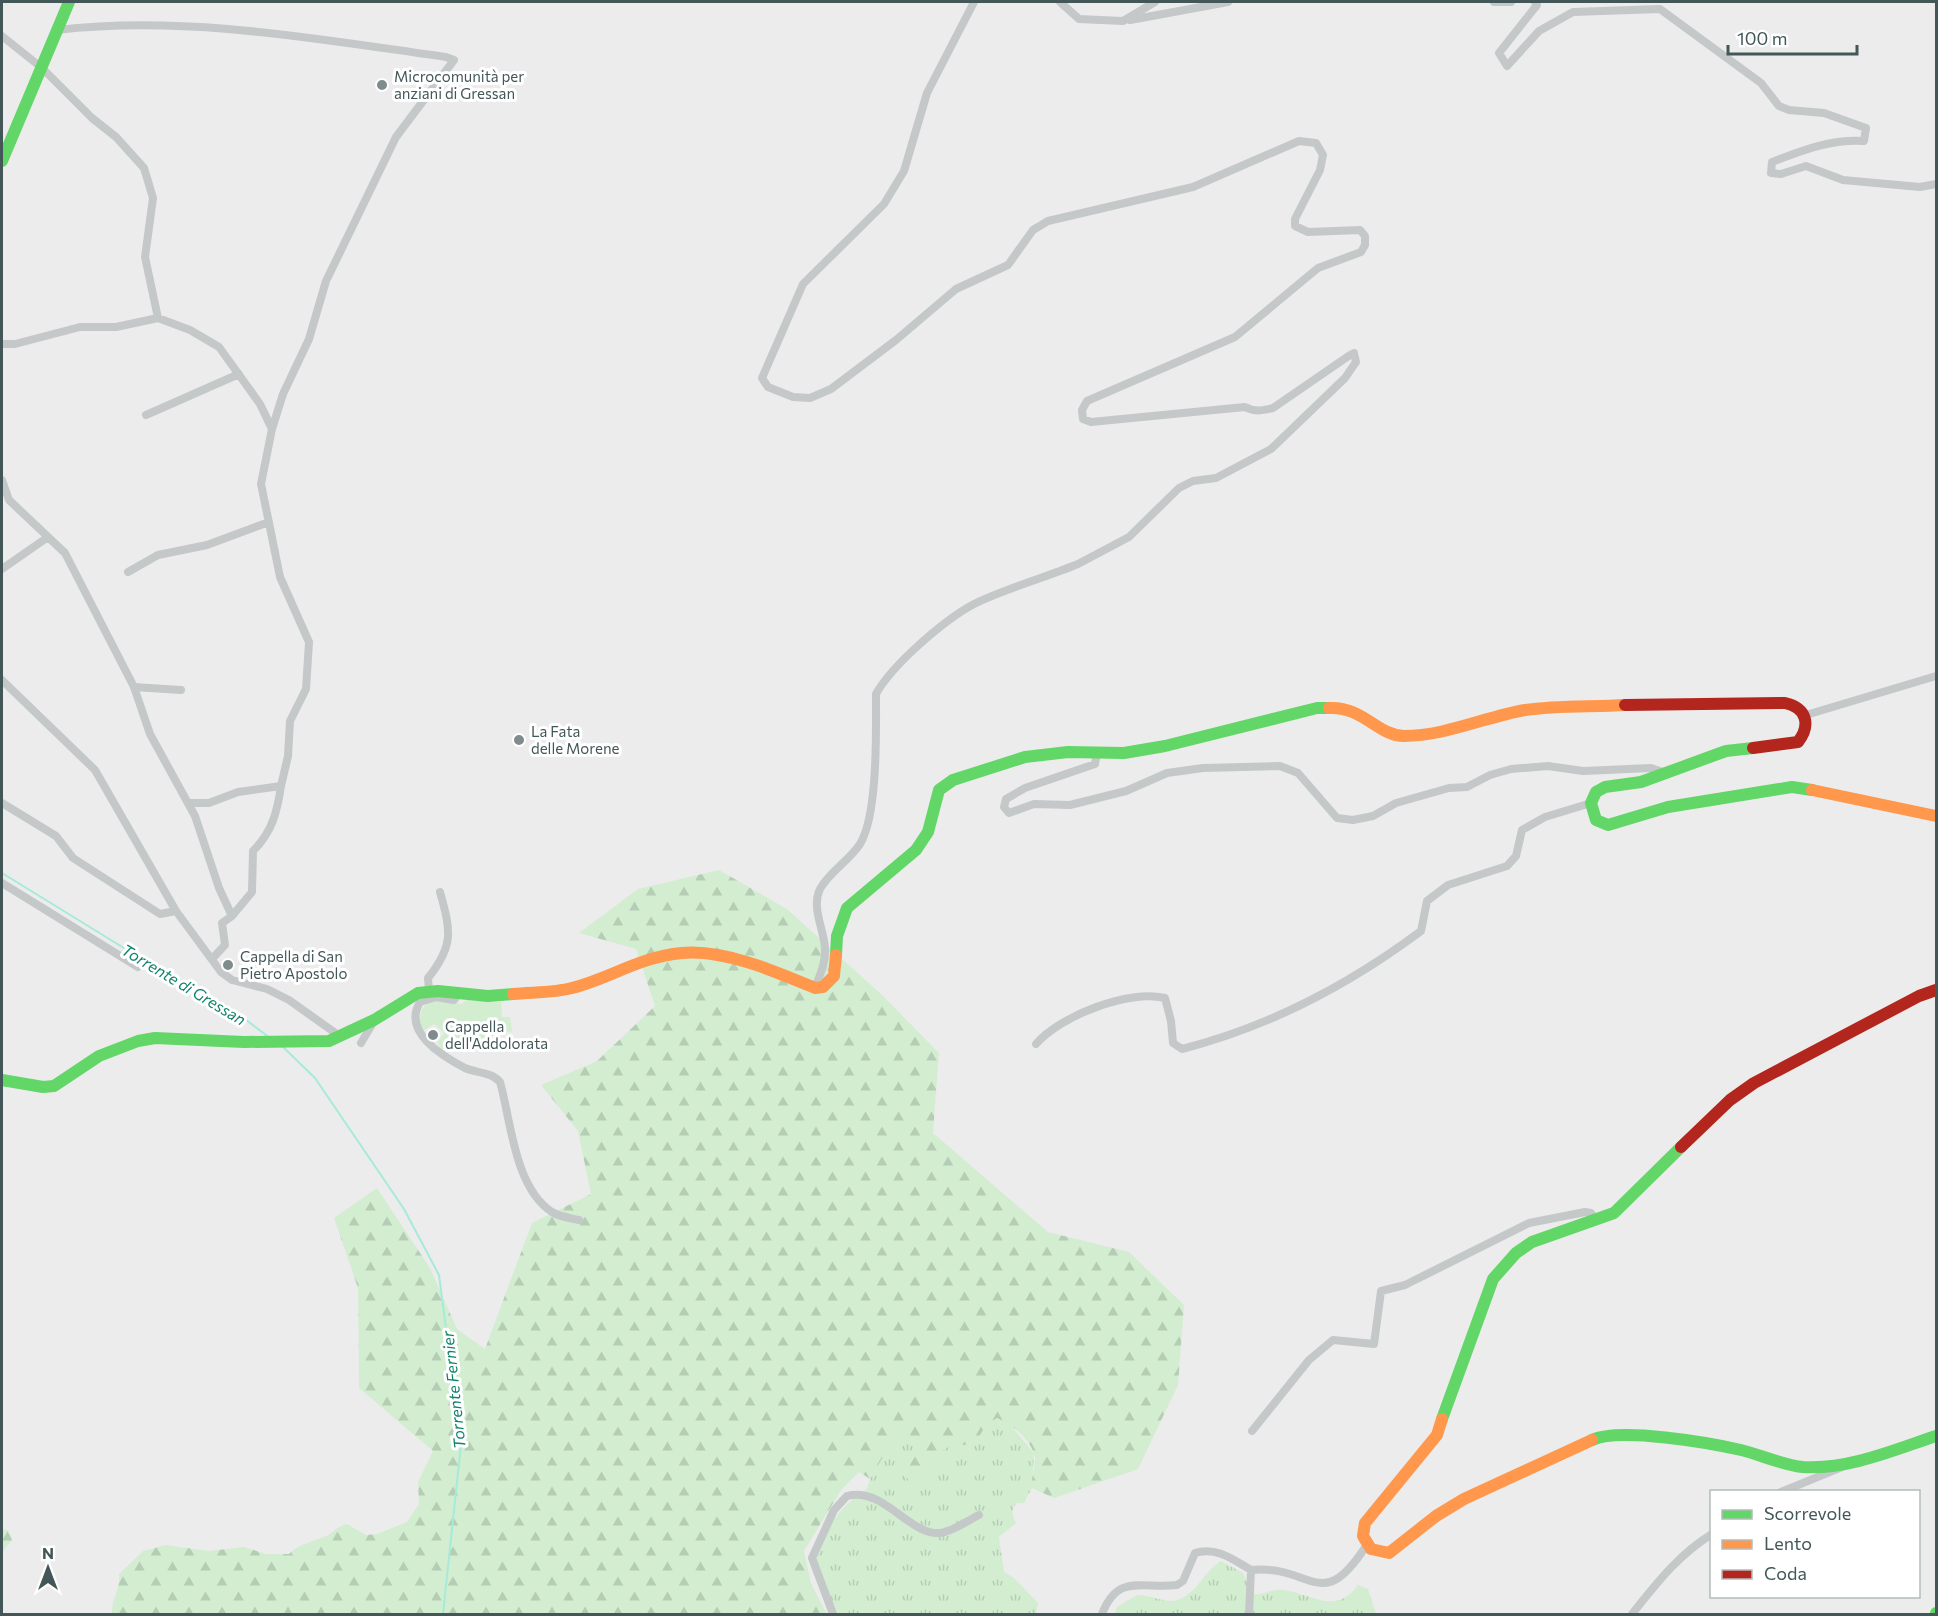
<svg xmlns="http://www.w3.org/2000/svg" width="1938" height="1616" font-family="Commissioner,sans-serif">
	<defs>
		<pattern id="grass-tufts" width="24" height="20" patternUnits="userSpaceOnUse" patternTransform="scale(1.5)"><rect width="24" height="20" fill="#d2edd0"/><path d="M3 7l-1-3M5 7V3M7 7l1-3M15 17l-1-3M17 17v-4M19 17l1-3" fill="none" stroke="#b6cdb5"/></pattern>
		<pattern id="forest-firs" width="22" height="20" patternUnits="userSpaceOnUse" patternTransform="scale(1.5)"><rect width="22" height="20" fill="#d2edd0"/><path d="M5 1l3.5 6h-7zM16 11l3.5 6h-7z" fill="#b6cdb5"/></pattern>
	</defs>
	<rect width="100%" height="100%" fill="#edeced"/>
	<path fill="url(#grass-tufts)" d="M997,1418L1007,1421L1034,1453L1032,1488L1024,1503H1017C1010,1510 1012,1515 1016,1523L999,1537L1004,1572L1014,1578L1038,1603L1036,1614H837L816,1558C827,1527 838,1507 867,1489L870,1479L897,1433L909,1434L916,1444L914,1455L904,1475L923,1479C928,1467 937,1450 951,1446C959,1444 967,1446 975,1443L987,1424Z
		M1221,1561L1243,1573L1252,1594C1264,1596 1272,1588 1284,1590C1312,1594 1336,1616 1358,1585L1368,1589L1376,1614H1115L1117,1607L1137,1595C1148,1595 1159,1600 1170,1601C1194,1601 1204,1570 1221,1561Z"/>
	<path fill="url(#forest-firs)" d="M719,870L787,909L882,995L939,1053L933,1133L1048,1232L1129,1252L1184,1305L1178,1385L1138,1469L1054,1498L1032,1488C1031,1477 1035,1469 1035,1459C1034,1442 1011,1423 997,1418L987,1424L975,1443C967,1446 959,1444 951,1446C938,1450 928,1467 923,1479L912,1483L904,1475L914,1455L916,1444L909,1434L897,1433L870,1479L859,1472L841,1490L804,1551L811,1584L827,1614H112C111,1599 121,1589 119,1574L143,1551L166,1545L209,1551L244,1547L266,1554H289C300,1543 312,1542 326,1536C335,1532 337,1526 347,1524L366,1535L377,1534L407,1522L419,1504L418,1482L433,1451L359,1388L358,1288L334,1218L377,1188L430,1268L457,1329L485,1349L532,1223L591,1194L578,1131L541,1085L597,1061L655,1006L636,949L579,933L638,889Z
		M2,1529L8,1530L12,1540L2,1552Z"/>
	<path fill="#d2edd0" d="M430,1000L462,1004L466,1000L501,1002L502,1017H510L512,1031L442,1049L437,1043L444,1033L434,1024L423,1031C418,1019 419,1009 430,1000Z"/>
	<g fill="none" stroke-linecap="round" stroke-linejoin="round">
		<path stroke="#a6eada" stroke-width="2" d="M2,873L132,953L229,1007L270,1038
			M282,1046L315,1078L404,1209L439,1275L461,1444L443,1614"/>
		<path stroke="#c4c8c8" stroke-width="8" d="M1060,2L1079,19L1123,21L1155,2
			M1494,2H1511
			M1535,2L1537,5L1499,53L1507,66L1539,31L1573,12L1660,9L1761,83L1779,106L1789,110L1824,113L1866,128L1864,141C1831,139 1803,150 1772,162L1771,173L1781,174L1806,166L1843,180L1920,187L1936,184
			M1130,20L1228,2
			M57,30C186,15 318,39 446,57L454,60L396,137L326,281L309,339L283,394L272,429
			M2,36L42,68L92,118L116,137L144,168L153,198L145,257L158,318
			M2,344H15L80,327H116L158,318L190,330L219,347L260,404L272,429L261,484L268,518L280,577L309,642L306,689L290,721L288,756L281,786
			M146,415L239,374
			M2,480L9,500L65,553L134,687L150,734L195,816L219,888L232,916L252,892L253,851C272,832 277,813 281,786L238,792L209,803H188
			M2,569L48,537
			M128,572L158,555L207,545L269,522
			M2,680L95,770L176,911
			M134,687L181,690
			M1806,715L1936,676
			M1097,753L1095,764L1025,788L1006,799L1004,807L1009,813L1034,804L1070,805L1126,791L1167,773L1203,768L1280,766L1298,773L1337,818L1353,820L1373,816L1396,803L1449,788L1467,787L1490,775L1511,769L1548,766L1583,771L1651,768L1666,773
			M2,803L56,836L73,858L160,914L176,911L221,972L232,980L267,989L289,1000L341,1037
			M2,883L138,967
			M212,959L225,945L222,923L232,916
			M815,988C820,975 826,962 825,948C824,930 811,907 820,889C829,872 849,861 860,844C878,815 876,731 876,694C892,665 944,620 974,604C1007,588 1044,578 1078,564L1129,537L1179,488L1193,481L1216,478L1271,449L1345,378L1356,362L1354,353L1350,355L1273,408C1261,411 1255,412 1245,407L1091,422L1083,419L1082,410L1087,401L1235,337L1318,268L1361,252L1365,245V236L1360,230L1308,232L1295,226V219L1320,170L1323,155L1316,143L1299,141L1193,187L1048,221L1033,230L1008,265L956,289L896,340L831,389L810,398L793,397L768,387L762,378L803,284L884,204L904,171L927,93L974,2
			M429,990L428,978C454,946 451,931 440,892
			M458,994L454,1000L436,997L420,1002C402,1032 442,1056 465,1068C476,1073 492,1072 500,1082C511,1120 514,1187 552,1212C560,1217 570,1218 579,1220
			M361,1043L374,1021
			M1036,1044C1060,1016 1129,989 1165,998L1171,1021L1173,1043L1182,1049C1268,1027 1350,984 1421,931L1427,901L1448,885L1507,866L1516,856L1522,830L1545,817L1591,803
			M1252,1431L1309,1360L1333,1340L1374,1344L1381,1291L1405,1285L1529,1223L1585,1212L1591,1213L1596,1220
			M1781,1492L1842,1467
			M833,1614L812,1558L834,1510L847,1496C883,1486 910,1536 940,1533C954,1531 967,1521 979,1515
			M1102,1614C1118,1573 1141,1589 1177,1585L1183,1581L1195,1553C1216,1546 1234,1560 1251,1570
			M1249,1614L1251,1570C1312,1564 1321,1616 1366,1546
			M1632,1614C1657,1583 1678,1555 1712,1534"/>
		<path stroke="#63d668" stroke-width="12" d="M2,161L69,2
			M1753,748L1726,751L1641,782L1605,787L1596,792L1591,803L1596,820L1608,825L1668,807L1792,787L1812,790
			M836,955L837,936L847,908L916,850L928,832L939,790L953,780L1025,757L1068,752L1124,753L1165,746L1317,708H1329
			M2,1080L43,1087L54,1086L99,1056L138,1041L155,1038L244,1042L329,1041L374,1020L418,993L438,991L488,996L513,994
			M1442,1419L1493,1279L1516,1253L1532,1242L1614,1213L1681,1147
			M1592,1440C1620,1427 1710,1443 1741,1450C1761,1455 1783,1465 1803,1467C1848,1470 1894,1450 1936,1436
			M1936,1613V1614"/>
		<path stroke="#ff974d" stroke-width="12" d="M1329,708C1363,706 1378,736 1404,736C1445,736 1485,717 1525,710C1557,705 1593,707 1625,705
			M1812,790L1936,816
			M513,994C532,992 554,993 572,988C611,978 639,957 682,953C724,949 777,972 815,988L823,987L834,976L836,955
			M1442,1419L1437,1435L1365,1523L1363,1536L1371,1549L1389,1553L1436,1516L1464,1499L1592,1440"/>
		<path stroke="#b3261e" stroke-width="12" d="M1625,705L1785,703C1807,708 1811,725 1798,742L1753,748
			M1681,1147L1730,1100L1754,1083L1919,996L1936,990"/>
	</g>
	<g fill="#7f8b8c" stroke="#fff" stroke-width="2">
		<circle cx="382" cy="85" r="6"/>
		<circle cx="519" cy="740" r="6"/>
		<circle cx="228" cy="965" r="6"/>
		<circle cx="433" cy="1035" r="6"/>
	</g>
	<g text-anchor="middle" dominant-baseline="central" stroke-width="6" stroke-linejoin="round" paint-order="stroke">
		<g font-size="15" fill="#445758" stroke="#fff" text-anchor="start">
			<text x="394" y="76">Microcomunità per<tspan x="394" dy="17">anziani di Gressan</tspan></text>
			<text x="531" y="731">La Fata<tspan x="531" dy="17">delle Morene</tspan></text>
			<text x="240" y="956">Cappella di San<tspan x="240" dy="17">Pietro Apostolo</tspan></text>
			<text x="445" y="1026">Cappella<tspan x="445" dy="17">dell'Addolorata</tspan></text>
		</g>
		<g font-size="16" font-style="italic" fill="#0f8369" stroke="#fff">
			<text transform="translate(184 984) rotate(31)">Torrente di Gressan</text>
			<text transform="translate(453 1390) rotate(-96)">Torrente Fernier</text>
		</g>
	</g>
	<rect width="1938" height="1616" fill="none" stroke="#445758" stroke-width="6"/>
	<rect x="1710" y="1490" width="210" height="108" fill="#ffffff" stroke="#b4bcbc" stroke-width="1.5"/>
	<rect x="1722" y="1510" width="30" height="9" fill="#63d668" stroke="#b4bcbc" stroke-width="1.5"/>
	<text x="1764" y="1520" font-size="18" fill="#445758">Scorrevole</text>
	<rect x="1722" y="1540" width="30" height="9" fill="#ff974d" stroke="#b4bcbc" stroke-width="1.5"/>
	<text x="1764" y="1550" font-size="18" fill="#445758">Lento</text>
	<rect x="1722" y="1570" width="30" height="9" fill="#b3261e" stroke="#b4bcbc" stroke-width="1.5"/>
	<text x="1764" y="1580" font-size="18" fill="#445758">Coda</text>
	<g transform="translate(48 1568)" stroke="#ffffff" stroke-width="4.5" paint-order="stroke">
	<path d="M0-4.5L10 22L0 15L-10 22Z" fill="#445758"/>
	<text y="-9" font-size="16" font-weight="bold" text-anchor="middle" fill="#445758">N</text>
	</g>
	<path d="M1728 45v9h129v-9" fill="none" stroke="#445758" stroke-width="3"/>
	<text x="1737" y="45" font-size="18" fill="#445758" stroke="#ffffff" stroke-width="4.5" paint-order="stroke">100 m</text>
</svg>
